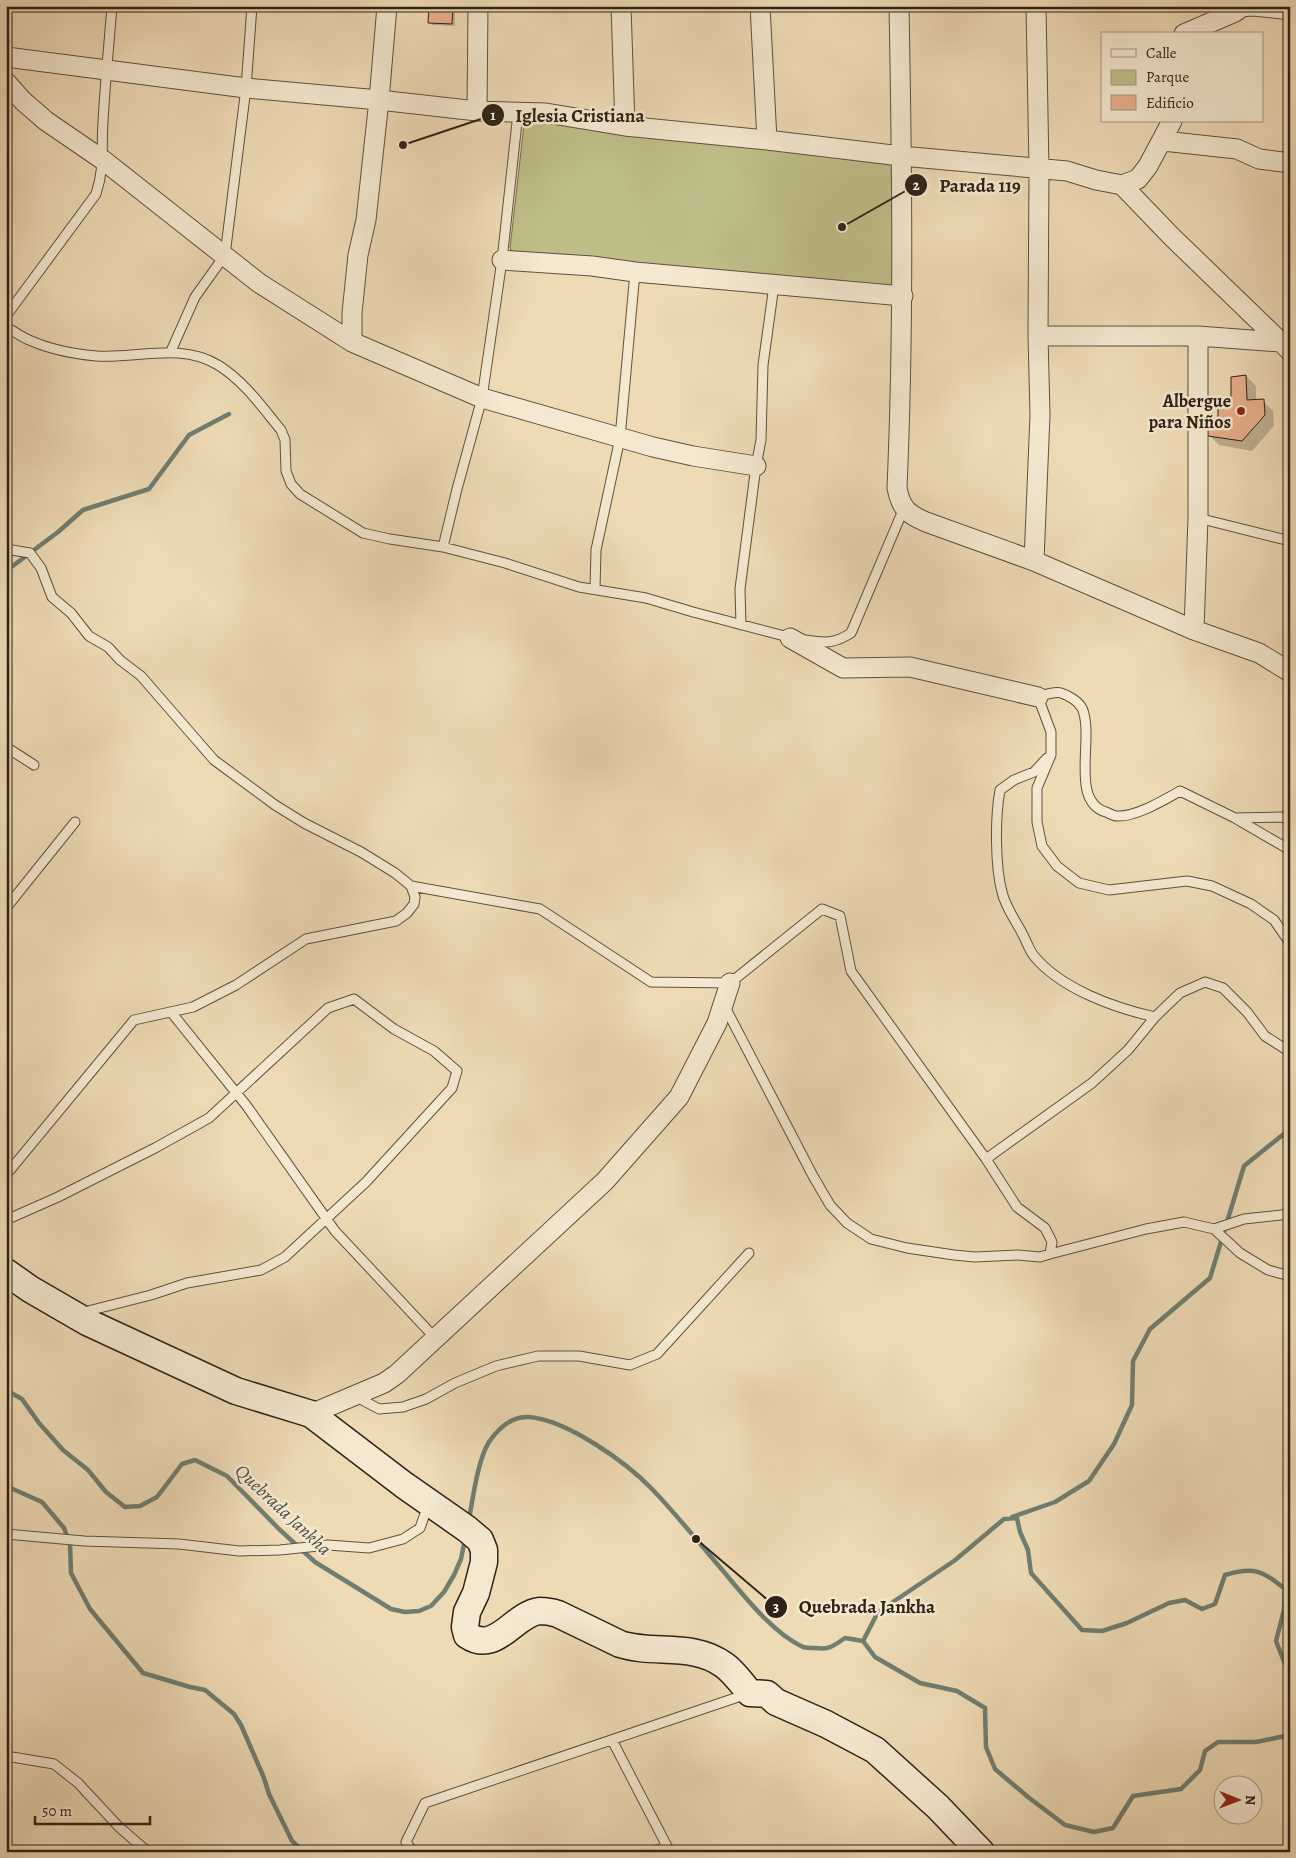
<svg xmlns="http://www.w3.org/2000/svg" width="1296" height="1858" font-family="Alegreya,serif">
	<rect width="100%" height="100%" fill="#eedbb6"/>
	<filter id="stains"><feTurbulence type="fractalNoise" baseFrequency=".004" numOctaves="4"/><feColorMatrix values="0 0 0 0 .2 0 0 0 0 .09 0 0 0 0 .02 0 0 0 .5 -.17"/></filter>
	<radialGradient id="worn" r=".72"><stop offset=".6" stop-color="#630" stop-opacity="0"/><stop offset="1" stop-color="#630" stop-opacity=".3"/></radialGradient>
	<path fill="#bfbe89" stroke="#777050" d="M529,120L890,161L895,165L894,288L514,255L510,248L524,125Z"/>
	<path fill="#0003" d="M430,6H455V26L432,25L429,22Z
		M1246,376L1256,386V401H1263L1273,411L1274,426L1252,451L1219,445L1209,435L1219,420L1232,408Z"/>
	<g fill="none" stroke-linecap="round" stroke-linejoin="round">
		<path stroke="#6f7e72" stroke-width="4.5" d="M6,571L58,532L83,510L149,489L189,435L229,414
			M6,1390L22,1399L39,1423L63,1450L88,1470L106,1492L125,1507L140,1506L157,1497L182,1464L195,1460L227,1476L279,1529L315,1562L391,1609L405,1612L419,1611L431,1606L444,1592L454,1575L461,1559L465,1539
			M6,1486L42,1502L64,1528L70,1544L71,1573L90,1609L143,1673L190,1687L205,1690L234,1714L241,1725L264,1778L269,1794L292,1841L304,1852
			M1012,1517L1055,1502L1089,1481L1114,1444L1132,1405L1133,1361L1150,1329L1210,1278L1244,1166L1290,1129
			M469,1519C473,1498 478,1459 489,1442C498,1429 512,1416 529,1417C567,1420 626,1462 652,1489C677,1515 700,1544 724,1572C745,1597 773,1633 803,1647C807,1648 811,1648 815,1648C830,1650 833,1646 845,1638L863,1641L875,1657L920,1683L957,1691L985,1708L986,1747L995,1769L1028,1797L1065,1825L1094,1832L1113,1828L1133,1796L1181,1789L1200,1770L1205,1751L1218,1742H1256L1290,1735
			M863,1641L878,1612L954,1561L1004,1519L1017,1518L1020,1532L1028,1550L1031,1573L1082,1630L1102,1631L1127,1623L1169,1603L1185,1600L1202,1609L1215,1604L1225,1575C1255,1566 1262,1571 1285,1589L1284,1610L1276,1641L1285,1664L1290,1667"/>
	</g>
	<path fill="#e8b08c" stroke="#2f2217" d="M429,6H453L452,24L428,23Z
		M1246,375L1247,400L1264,399L1265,415L1242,441L1208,436L1207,418L1218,419V404L1231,407V377Z"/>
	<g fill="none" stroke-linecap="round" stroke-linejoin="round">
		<defs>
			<path id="lane" d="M1240,12L1253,11L1290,15
				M6,316L96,194C105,166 101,150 103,122C105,83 109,45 112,6
				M6,327C14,331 21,337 29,340C49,349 74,354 96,356C137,359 180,342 218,365C244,381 262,407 281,430L285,440L286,471L291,484L300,494L363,533L390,539L443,547L505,563L579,587L646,598L693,612L792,638
				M171,351L195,297L225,255L246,88L252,6
				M1198,518L1290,541
				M443,547L457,489L482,398L502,260L518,113
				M6,549L30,553L41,568L52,597L71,613L89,636L108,647L120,660L141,676L214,760L275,805L304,823L361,852L395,873L411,886L415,897L414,904L407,913L396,921L306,939L236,985L193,1007L134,1020L6,1175
				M595,589L596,550L620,438L635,272
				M741,625L740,589L756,466L761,440L763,365L774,285
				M805,640C825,643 834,644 851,633L904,508
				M6,747L34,765
				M1047,758L1034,772L1014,780L1000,790C995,817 995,866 1002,892C1005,906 1015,920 1022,933C1026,940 1029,950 1034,956C1061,989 1115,1008 1155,1017
				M1236,818L1282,817L1290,820
				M1290,850L1235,818L1180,791C1164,800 1136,817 1117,816C1113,816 1109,813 1106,812C1069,801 1095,737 1082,708C1078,701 1068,695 1061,693C1054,691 1045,695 1038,697L1051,732V755L1037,788V822L1042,846L1057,866L1079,883L1109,890L1187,881L1212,886L1251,904L1274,920L1290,943
				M411,886L540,909L651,982L730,983L822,909L840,916L851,971L986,1159L1017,1207L1045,1228L1052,1242L1050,1254L1040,1257L1018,1255L975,1257L954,1255L907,1248L871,1239L847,1223L830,1205L813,1176L724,1005
				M6,908L75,822
				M171,1012L246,1105L335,1231L436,1339
				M986,1159L1092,1083L1128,1050L1155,1017L1180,993L1205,982L1223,988L1247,1012L1265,1036L1290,1052
				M6,1220L58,1197L155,1148L209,1118L328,1008L354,999L394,1029L434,1051L457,1071L452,1088L366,1182L285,1257L261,1270L187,1283L151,1295L80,1313
				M1214,1229L1244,1219L1290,1214
				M1050,1254L1146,1229L1184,1222L1214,1229L1240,1253L1268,1270L1290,1276
				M355,1396L379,1409L403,1407L426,1399L455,1383L496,1366L538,1356H579L630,1365L657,1354L749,1253
				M6,1534L84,1541L179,1544L239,1551L280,1550L328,1545L369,1548L403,1539L420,1528L428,1505
				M612,1740L670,1852
				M6,1756L54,1764L78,1783L119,1827L148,1852
				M413,1852L406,1842L425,1803L747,1694
				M653,1852L667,1846"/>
			<path id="street" d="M621,6L625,126
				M760,6L767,140
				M899,6C902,167 904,327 897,488C901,508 907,514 926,522L1034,561L1194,630L1259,653L1290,672
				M1184,34L1235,12L1243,6
				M6,57L246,88L379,100L477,111L546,113L625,126L767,140L901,156L1067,171L1096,180L1122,185L1138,179L1148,166L1172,121
				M6,82L23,101L46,121L103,160L259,283L352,342L482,398L653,447L693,456L756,466
				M477,111L478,6
				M1163,141L1237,149L1259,159L1290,163
				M1122,185L1171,236L1290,351
				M502,260L592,266L635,272L903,296
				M1038,336H1198L1280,342
				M352,342V313L358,255L366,220L379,100L387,6
				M1034,561L1040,415L1038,336L1039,169L1036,6
				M1194,630L1198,518V336
				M790,638L843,668L910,667L1038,697
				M311,1414L384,1383L397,1374L605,1181L679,1097L717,1023L730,983"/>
			<path id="secondary" d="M6,1272L30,1289L87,1322L236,1391L311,1414L404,1485L467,1529L480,1540L484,1550V1562L476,1593L467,1612L465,1627L467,1635C496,1655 513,1615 539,1611C546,1611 552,1612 558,1614L620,1644C654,1655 693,1642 724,1665C734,1672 742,1684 750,1693L767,1694L776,1702L826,1724L875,1750L938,1807L981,1852"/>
		</defs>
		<use href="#lane" stroke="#5f503f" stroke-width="11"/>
		<use href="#street" stroke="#5f503f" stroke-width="21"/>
		<use href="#secondary" stroke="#2f2217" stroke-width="29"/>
		<use href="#lane" stroke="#f4e8d0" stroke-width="9"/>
		<use href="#street" stroke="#f4e8d0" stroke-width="19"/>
		<use href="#secondary" stroke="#f4e8d0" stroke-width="26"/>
	</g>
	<circle fill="#8f2418" stroke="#f4e8d0" stroke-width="2" cx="1241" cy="411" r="5"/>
	<g text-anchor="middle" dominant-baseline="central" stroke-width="5" stroke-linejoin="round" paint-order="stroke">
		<g font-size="18" font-weight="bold" fill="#2f2217" stroke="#f4e8d0" text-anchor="end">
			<text x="1231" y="401">Albergue<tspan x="1231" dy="21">para Niños</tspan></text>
		</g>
		<g font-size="19" font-style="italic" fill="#4f5044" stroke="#f4e8d0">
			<text transform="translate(283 1510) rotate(43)">Quebrada Jankha</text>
		</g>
	</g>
	<path fill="none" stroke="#2f2217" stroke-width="2" d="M403 145L493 115M842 227L916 185M696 1539L776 1607"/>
	<g fill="#2f2217" stroke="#f4e8d0" stroke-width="2">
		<circle cx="403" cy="145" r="5"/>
		<circle cx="842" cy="227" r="5"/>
		<circle cx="696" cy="1539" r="5"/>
		<circle cx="493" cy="115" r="12"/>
		<circle cx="916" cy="185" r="12"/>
		<circle cx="776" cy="1607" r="12"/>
	</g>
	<g font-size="15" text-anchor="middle" font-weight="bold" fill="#fff">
		<text x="493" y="120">1</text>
		<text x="916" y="190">2</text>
		<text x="776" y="1612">3</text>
	</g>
	<g font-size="19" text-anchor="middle" font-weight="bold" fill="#2f2217" stroke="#f4e8d0" stroke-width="5" stroke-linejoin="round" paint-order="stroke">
		<text x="580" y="122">Iglesia Cristiana</text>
		<text x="980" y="192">Parada 119</text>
		<text x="867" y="1613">Quebrada Jankha</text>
	</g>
	<rect width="1296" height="1858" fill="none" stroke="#eedbb6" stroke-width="25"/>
	<rect x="8" y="8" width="1281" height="1843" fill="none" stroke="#2f2217" stroke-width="2.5"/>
	<rect x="12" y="12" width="1271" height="1833" fill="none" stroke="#2f2217"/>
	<rect x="1101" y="32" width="162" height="90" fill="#f4e8d0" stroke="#a59986"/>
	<rect x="1111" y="49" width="25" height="8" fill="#f4e8d0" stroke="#a59986"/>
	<text x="1146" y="58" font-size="15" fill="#2f2217">Calle</text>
	<rect x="1111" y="70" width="25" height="15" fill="#bfbe89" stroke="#a59986"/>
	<text x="1146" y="82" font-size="15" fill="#2f2217">Parque</text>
	<rect x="1111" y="95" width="25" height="15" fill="#e8b08c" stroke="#a59986"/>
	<text x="1146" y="108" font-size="15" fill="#2f2217">Edificio</text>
	<g transform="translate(1238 1800) rotate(91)"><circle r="24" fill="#f4e8d0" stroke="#a59986"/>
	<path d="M0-4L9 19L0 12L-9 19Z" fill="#8f2418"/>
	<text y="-8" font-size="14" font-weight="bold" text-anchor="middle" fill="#2f2217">N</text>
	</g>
	<path d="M35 1816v8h115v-8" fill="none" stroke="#2f2217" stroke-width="2.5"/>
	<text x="42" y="1816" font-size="15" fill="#2f2217" stroke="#f4e8d0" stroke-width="4" paint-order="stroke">50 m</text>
	<rect width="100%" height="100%" filter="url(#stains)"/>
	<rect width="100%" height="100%" fill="url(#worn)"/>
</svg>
